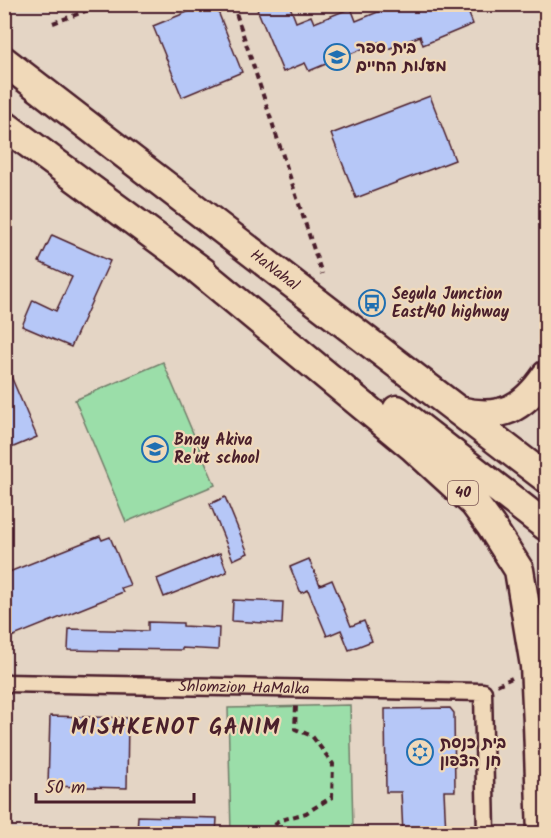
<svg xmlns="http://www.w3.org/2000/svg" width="551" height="838" font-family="Kalam,'Playpen Sans Hebrew',sans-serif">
	<rect width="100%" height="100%" fill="#e4d5c5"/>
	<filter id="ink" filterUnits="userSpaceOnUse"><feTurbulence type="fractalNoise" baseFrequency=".0167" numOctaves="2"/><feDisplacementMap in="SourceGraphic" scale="12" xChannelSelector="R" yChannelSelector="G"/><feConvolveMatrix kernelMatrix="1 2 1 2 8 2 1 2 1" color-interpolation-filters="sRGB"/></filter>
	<g filter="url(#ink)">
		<path fill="#9bdea9" stroke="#727e6a" stroke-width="1.5" d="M163,362L215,485L126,522L75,400Z
			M350,705L353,827L231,833L228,708Z"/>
		<path fill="#b6c7f7" stroke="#4a1f2b" stroke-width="1.5" d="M207,4H215L242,72L182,97L153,26Z
			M255,4H289L296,22L311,16L314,23L351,8L356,21L385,9L383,4H465L473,24L423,45L420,36L383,51L379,42L309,71L305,63L283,72Z
			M430,96L455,160L356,198L331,134Z
			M52,235L110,261L71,347L22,326L33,300L56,311L72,277L39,262Z
			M4,360L37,437L4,451Z
			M225,497L248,553L233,560L210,504Z
			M100,536L102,540L110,537L130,585L121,588L123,592L4,640V574Z
			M220,553L227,572L164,597L157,579Z
			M309,559L320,585L332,580L351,626L364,621L372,641L349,650L341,630L327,636L308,590L301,593L290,567Z
			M233,600L283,602L282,624L232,621Z
			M148,622L183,623V626L219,628L218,650L182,648V650L119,649V651L68,650L69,629L148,631Z
			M450,708L454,713L455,791H444L446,834H403L401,792H386L385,709Z
			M50,716L128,718L127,788L48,786Z
			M138,816L217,818L216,834H137Z"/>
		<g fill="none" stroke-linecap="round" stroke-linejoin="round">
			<defs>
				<g id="minor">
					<path id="s1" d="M4,683L483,692L486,834"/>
				</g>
				<path id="primary" d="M461,411C501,420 523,409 546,375"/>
				<g id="trunk">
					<path id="s2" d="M4,61L336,317L546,478"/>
					<path d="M4,125L203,272"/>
					<path d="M188,261L413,447L474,503L491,526L519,570L535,666L538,724L542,834"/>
					<path d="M397,410L546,526"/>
				</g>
			</defs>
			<use href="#minor" stroke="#4a1f2b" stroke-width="21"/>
			<use href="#primary" stroke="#4a1f2b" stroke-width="32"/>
			<use href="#trunk" stroke="#4a1f2b" stroke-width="33"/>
			<path stroke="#4a1f2b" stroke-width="4" stroke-dasharray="6 4.5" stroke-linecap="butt" d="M233,4L322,274
				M53,23L105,4
				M497,685L512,678
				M269,834L278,821L306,813L332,797L333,764L312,736L295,729L296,705"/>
			<use href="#minor" stroke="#f0d9b9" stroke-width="16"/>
			<use href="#primary" stroke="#f0d9b9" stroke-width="27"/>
			<use href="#trunk" stroke="#f0d9b9" stroke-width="28"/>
		</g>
	</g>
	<defs>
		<symbol id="school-ring" viewBox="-11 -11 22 22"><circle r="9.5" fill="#f0d9b9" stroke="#1f6fb2" stroke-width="1.5"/><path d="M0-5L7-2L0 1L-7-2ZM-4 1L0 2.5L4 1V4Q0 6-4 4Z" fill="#1f6fb2"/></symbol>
		<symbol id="bus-ring" viewBox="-11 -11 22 22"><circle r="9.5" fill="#f0d9b9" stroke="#1f6fb2" stroke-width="1.5"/><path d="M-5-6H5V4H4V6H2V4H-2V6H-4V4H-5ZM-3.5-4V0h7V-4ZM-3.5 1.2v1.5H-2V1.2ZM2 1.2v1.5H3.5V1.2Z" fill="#1f6fb2"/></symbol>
		<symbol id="synagogue-ring" viewBox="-11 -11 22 22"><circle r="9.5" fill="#f0d9b9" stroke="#1f6fb2" stroke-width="1.5"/><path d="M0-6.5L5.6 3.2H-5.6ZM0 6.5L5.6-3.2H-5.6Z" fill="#1f6fb2"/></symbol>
	</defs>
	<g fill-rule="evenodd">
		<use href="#school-ring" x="322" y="42" width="30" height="30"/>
		<use href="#bus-ring" x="357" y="288" width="30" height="30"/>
		<use href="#school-ring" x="140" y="434" width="30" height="30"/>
		<use href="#synagogue-ring" x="405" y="737" width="30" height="30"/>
	</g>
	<g text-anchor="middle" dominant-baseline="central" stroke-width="4.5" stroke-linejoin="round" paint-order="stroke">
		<rect fill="#f0d9b9" stroke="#7c5756" stroke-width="1.5" x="448" y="481" width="30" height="24" rx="4.5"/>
		<g font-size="15" font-weight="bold" fill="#4a1f2b">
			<text x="463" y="493">40</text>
		</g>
		<g font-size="16" font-weight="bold" fill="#4a1f2b" stroke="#f0d9b9" text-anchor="start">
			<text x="356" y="48">בית ספר<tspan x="356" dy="18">מעלות החיים</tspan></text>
			<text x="392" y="294">Segula Junction<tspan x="392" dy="18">East/40 highway</tspan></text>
			<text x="174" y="440">Bnay Akiva<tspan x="174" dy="18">Re'ut school</tspan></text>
			<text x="440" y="743">בית כנסת<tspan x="440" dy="18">חן הצפון</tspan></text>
		</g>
		<g font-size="16" fill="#4a1f2b" stroke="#f0d9b9">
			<text stroke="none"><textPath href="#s2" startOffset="342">HaNahal</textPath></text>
			<text stroke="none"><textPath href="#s1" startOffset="240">Shlomzion HaMalka</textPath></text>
		</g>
		<g font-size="22" font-weight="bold" letter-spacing="1.5" fill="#4a1f2b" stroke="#f0d9b9">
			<text x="176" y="728">MISHKENOT GANIM</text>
		</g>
	</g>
	<rect width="551" height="838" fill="none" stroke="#f0d9b9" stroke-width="24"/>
	<rect x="12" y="12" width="527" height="814" fill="none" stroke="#4a1f2b" stroke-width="2" filter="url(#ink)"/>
	<path d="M36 793v9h158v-9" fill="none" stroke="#4a1f2b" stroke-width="3"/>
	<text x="45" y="793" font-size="18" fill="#4a1f2b" stroke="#f0d9b9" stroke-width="4.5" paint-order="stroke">50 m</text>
</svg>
